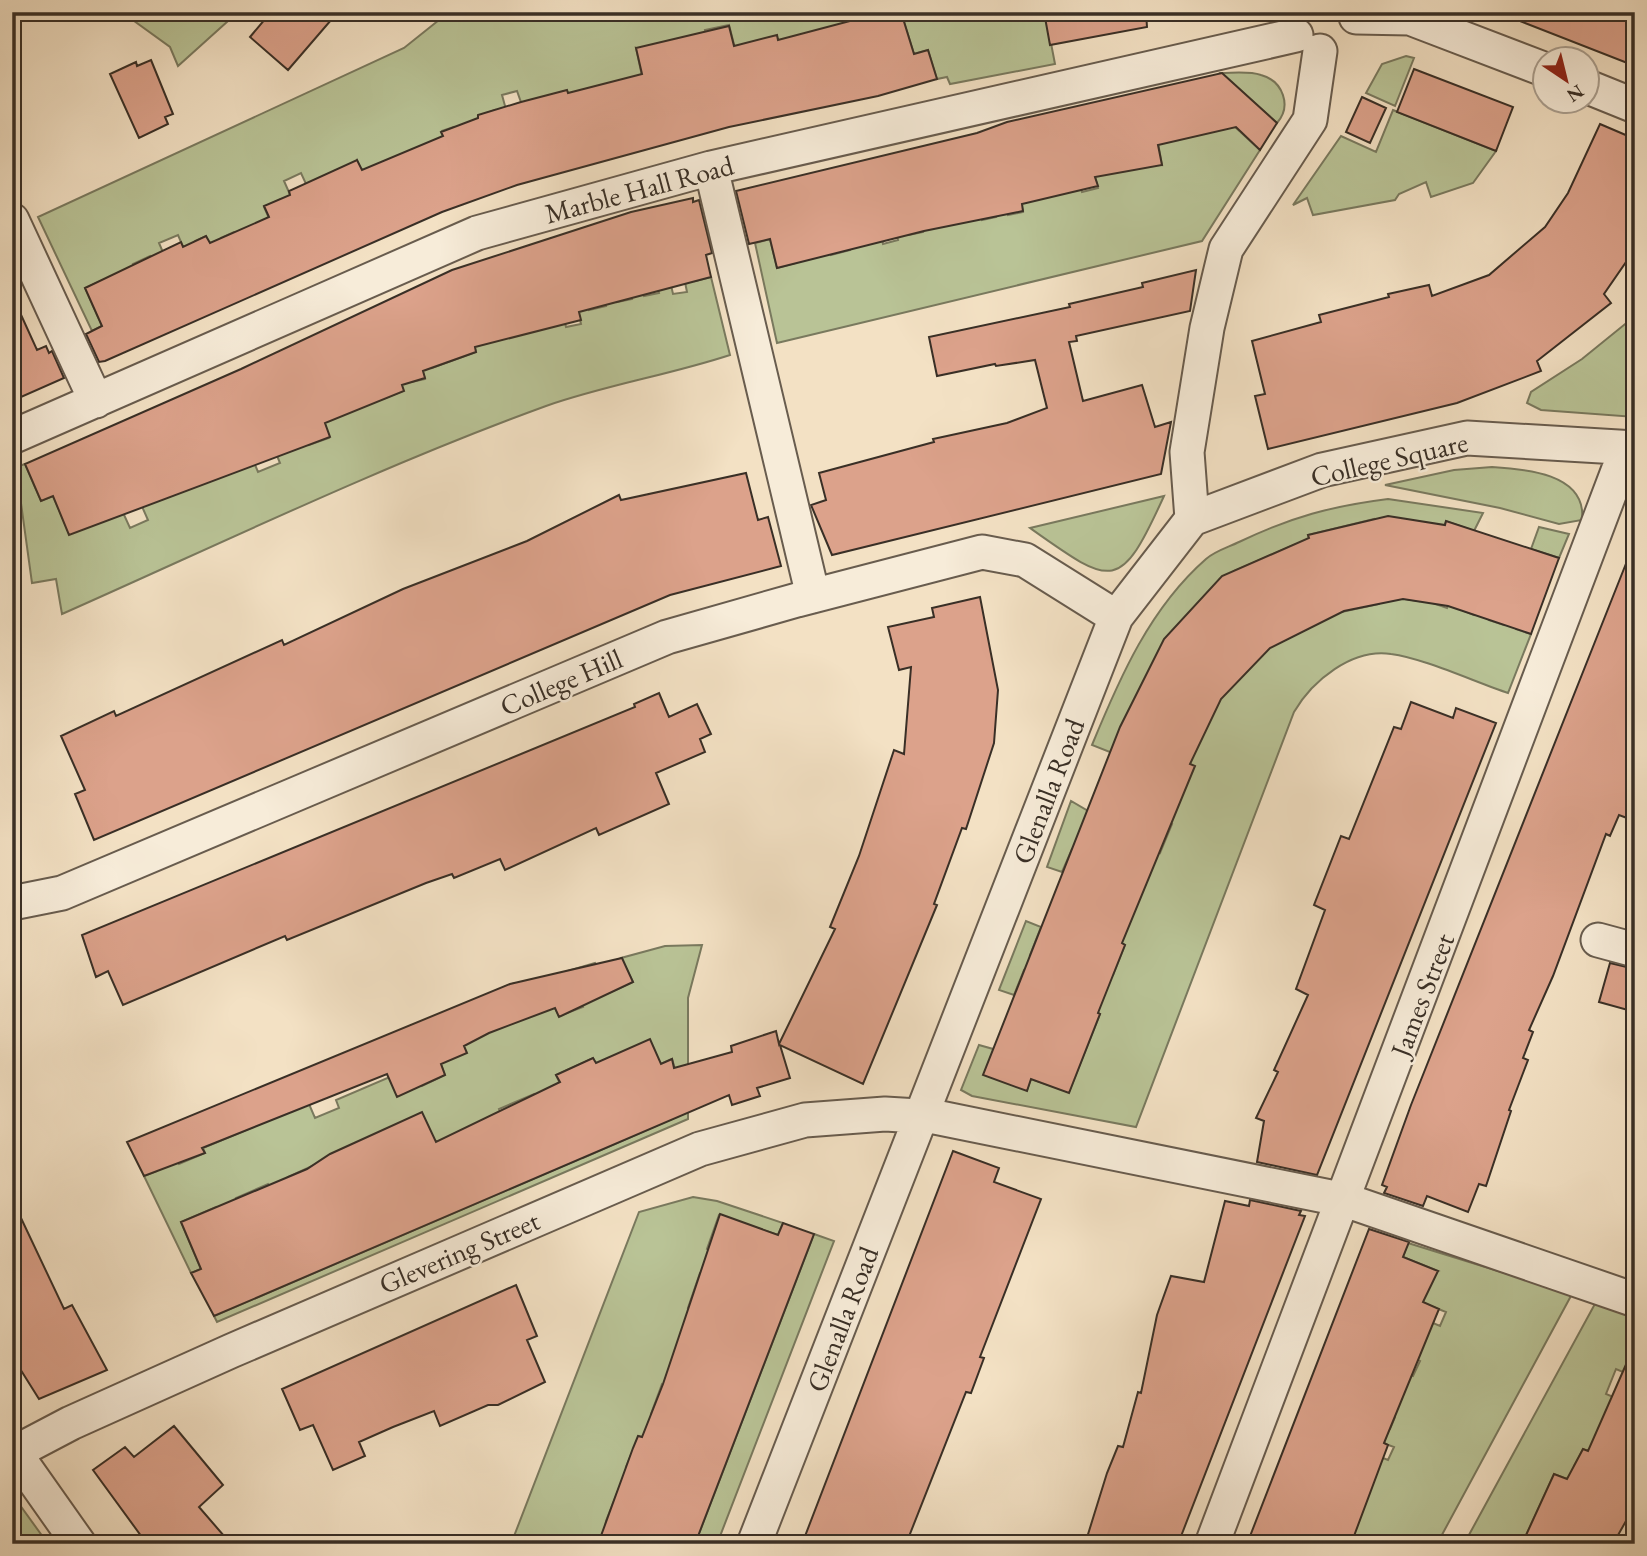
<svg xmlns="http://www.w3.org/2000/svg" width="1647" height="1556" font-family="'EB Garamond',serif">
	<rect width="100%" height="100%" fill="#f3e1c4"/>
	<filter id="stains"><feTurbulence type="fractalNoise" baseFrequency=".00286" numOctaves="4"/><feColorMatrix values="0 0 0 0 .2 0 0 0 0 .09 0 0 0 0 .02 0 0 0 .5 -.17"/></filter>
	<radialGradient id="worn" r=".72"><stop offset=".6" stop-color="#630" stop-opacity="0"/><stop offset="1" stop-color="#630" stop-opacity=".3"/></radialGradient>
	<path fill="#b9c396" stroke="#79795e" stroke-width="2" fill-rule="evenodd" d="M134,12H238L178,66L170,47L130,18Z
		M449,12H885L786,76L777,36L740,68L729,25L705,30L721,94L636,48L642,76L522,105L517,91L502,95L513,135L495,110L478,116L491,158L454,127L442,131L455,169L376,205L357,160L324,223L301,173L284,181L307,233L281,199L264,207L281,245L234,232L221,238L222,271L206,236L195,241L198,281L178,235L159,243L176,283L165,288L150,256L133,264L152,305L128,269L85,288L102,326L92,331L38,217L404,48Z
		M901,12H1045L1055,64L950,84L947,77L937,79L928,50L914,54Z
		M1406,56L1414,58L1395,106L1366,93L1382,64Z
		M1221,73C1234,73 1249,71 1261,75C1283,81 1292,106 1277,123Z
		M1393,110L1496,151L1473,183L1431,197L1426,182L1399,194L1395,200L1313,215L1307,198L1293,205L1341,136L1376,152Z
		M1234,126L1260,150L1202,241L777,343L755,243L770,239L777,268L796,263L824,222L831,255L850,250L843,220L875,211L883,244L898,240L890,208L909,235L923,232L917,201L974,188L982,220L996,217L989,184L1000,181L1008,215L1023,212L1016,177L1074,161L1082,192L1098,188L1090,157L1162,165L1158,143Z
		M677,243L695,281L711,277L730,355C669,375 606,385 546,406C381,466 222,543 62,614L56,579L32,583L16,467L25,464L41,501L53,496L69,533L105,473L130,528L148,520L124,466L235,417L258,472L280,463L257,407L289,392L309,445L329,438L310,383L383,399L403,391L388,346L398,343L411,382L425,379L412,336L422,333L432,368L476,352L464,312L554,281L566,327L581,324L570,275L580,272L589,310L606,306L595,261L606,258L617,302L632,299L621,256L633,253L644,296L659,293L648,249L662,246L673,294L687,292Z
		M1635,316V417L1541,410L1527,403L1531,392L1582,359Z
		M1492,467C1524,469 1587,473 1582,520L1559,524L1500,508L1385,485L1454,470Z
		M1164,496C1120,593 1113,587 1030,528Z
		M1388,499L1483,513L1474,531L1446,521L1433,559L1427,601L1447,608L1461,568L1462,610L1474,615L1502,581L1489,620L1504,625L1518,587L1516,629L1531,634L1508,693C1475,682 1423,658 1391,654C1352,648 1312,681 1294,712L1136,1127L972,1096L961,1090L979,1045L993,1049L1027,1090L1031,1079L1069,1092L1100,1014L1065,1000L1069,988L1024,970L1014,995L999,990L1026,921L1041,927L1030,955L1113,975L1125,945L1090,931L1116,866L1072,849L1062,872L1047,867L1071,801L1160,853L1172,824L1137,809L1110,752L1092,745C1120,677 1150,608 1206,559C1215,551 1229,547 1239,542C1291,517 1332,506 1388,499ZM1374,519L1379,604L1342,612L1319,582L1308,535ZM1431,523L1419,601L1398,598ZM1294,545L1302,586L1319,623L1279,643L1252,609L1234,571Z
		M1539,527L1569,534L1559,558L1531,549Z
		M702,945L688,998V1119L217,1322L214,1316L577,1160L549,1126L534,1094L499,1109L511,1138L464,1160L323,1161L288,1177L308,1224L289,1232L268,1184L236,1198L255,1244L236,1253L216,1207L181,1222L201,1269L191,1273L144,1176L157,1171L172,1150L179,1164L205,1153L203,1148L282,1115L306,1097L315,1118L339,1108L336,1100L413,1067L422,1086L445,1075L441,1064C448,1058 456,1052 462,1045C481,1023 483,989 516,983L555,1008L559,1016L583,1007L568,971L595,963L609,993L633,982L621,958L665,946ZM593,1058L607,1088L672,1059L688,1112L583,1158L565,1119L574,1114L556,1075Z
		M693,1197L717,1201L783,1223L778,1235L719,1215L707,1249L764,1270L700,1273L688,1308L742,1328L712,1403L662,1384L651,1414L699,1432L689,1456L639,1436L626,1467L676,1486L668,1506L619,1488L606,1521L603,1544L597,1541L511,1544L639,1212Z
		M814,1234L834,1241L717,1544H695Z
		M1408,1243L1572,1294L1437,1544H1322L1331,1438L1388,1460L1394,1447L1337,1426L1390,1429L1395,1417L1362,1357L1413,1376L1420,1361L1368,1341L1383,1302L1440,1326L1446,1312L1389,1289L1438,1271L1403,1257Z
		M1596,1302L1635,1317V1377L1616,1369L1606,1394L1635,1406L1618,1462L1583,1449L1574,1466L1601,1492L1554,1474L1522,1544H1464Z
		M12,1494L48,1544H12Z"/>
	<path fill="#dca28b" stroke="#392f26" stroke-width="2" d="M271,12H338L288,70L250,37Z
		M884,12H901L914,54L928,50L937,79L878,96L729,127L517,185L442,212L105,361L99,362L86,334L102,326L85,288L181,242L183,247L206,236L210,243L269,217L264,206L290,195L289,191L357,160L362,170L443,136L441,132L478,118V115L521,102L567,90L568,93L642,74L636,48L729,26L734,46L777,35L778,40Z
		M1044,12H1146L1147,27L1050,45Z
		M1503,12H1635V66L1502,14Z
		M151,60L173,114L165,117L168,124L139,138L110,74L136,62L137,66Z
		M1414,69L1513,107L1496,151L1397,112Z
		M1222,73L1277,123L1260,150L1236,127L1158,145L1162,165L1095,177L1098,186L1022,204L1023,211L924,231L777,268L770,239L749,244L736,191L977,133L1007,122Z
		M1362,97L1386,108L1370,143L1346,132Z
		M1600,124L1635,139V249L1604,294L1611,303L1537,361L1541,371L1457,403L1268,449L1255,396L1265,394L1252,341L1321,322L1319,315L1389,297L1388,294L1429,285L1432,296L1489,275L1545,227L1568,193Z
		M693,198V202L699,200L712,253L706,255L711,277L579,312L581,320L475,347L476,352L423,371L425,378L402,385L404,391L325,423L330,437L69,535L53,496L41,501L25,464L241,369L452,270L631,212Z
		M1196,270L1190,311L1076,336L1077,341L1069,342L1083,401L1142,385L1155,427L1171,422L1161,474L832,555L811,505L826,500L819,473L934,442L933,439L1007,423L1047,408L1035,360L996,366L995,364L937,376L929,337L1070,307L1069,304L1143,287L1142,283Z
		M12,295L37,350L46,346L49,353L52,351L64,378L12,401Z
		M746,473L758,520L768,517L781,566L670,595L94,840L75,794L85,790L61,736L114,711L116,716L282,640L284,645L403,589L527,541L619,495L621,500Z
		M1388,516L1445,525L1446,521L1559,558L1531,634L1448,606L1403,599L1344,611L1270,648L1221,699L1190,764L1195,766L1122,943L1125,945L1098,1013L1100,1014L1069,1093L1031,1079L1027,1091L983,1075L1120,727L1164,639L1222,576L1309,538L1308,535Z
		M1633,546L1635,821L1619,815L1610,836L1606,834L1553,976L1529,1030L1533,1032L1523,1058L1528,1060L1509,1110L1511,1111L1486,1186L1479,1184L1468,1212L1427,1196L1423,1206L1384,1193L1387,1187L1382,1185L1411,1105Z
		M980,597L998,690L994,743L966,829L962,828L934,904L937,905L863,1084L780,1045L790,1078L757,1088L760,1096L732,1105L729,1095L214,1316L191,1273L201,1269L181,1222L307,1169L330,1154L422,1112L436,1142L560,1082L556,1075L593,1058L596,1063L650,1039L661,1064L672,1059L674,1068L732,1052L731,1046L776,1031L779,1044L835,929L830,927L859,856L894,750L904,754L911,667L899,670L888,627L934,617L932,608Z
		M659,693L669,717L697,704L711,734L700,739L705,752L656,773L669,804L599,835L596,828L505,870L500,859L454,878L452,874L426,883L287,940L285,936L123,1005L108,971L96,977L82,935L635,707L634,704Z
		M1411,702L1453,718L1456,708L1496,723L1317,1175L1257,1162L1264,1121L1256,1118L1278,1072L1274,1070L1308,995L1296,989L1325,910L1314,905L1341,836L1349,839L1394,727L1401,729Z
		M622,958L633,982L559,1017L555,1008L489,1033L464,1046L467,1053L441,1064L445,1075L397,1097L387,1074L202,1148L205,1153L144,1176L127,1142L510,984Z
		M1610,963L1635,969V1012L1599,1002Z
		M953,1151L999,1168L994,1182L1041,1199L980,1357L984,1358L971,1393L966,1392L906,1544H802Z
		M12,1199L64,1309L72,1305L107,1370L39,1399L12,1356Z
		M1250,1200L1301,1211L1299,1215L1305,1216L1178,1544H1085L1107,1473L1118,1446L1123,1447L1138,1392L1141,1393L1157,1315L1171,1276L1204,1282L1225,1201L1249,1206Z
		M720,1214L778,1235L783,1223L814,1234L695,1544H598L633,1448L638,1436L642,1437L663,1384Z
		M1369,1229L1409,1242L1403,1257L1438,1271L1423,1302L1439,1309L1384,1443L1388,1445L1351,1544H1247Z
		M516,1285L537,1336L527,1340L545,1382L498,1405H488L440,1426L434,1411L393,1427L359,1442L365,1456L333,1470L313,1425L300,1430L282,1389Z
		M1635,1344V1505L1613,1544H1522L1554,1474L1567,1479L1583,1449L1588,1451Z
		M174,1426L223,1485L199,1507L231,1544H147L93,1470L125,1447L134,1457Z"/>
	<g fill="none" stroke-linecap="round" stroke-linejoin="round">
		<defs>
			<path id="street" d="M1356,17L1410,18L1546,70
				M1588,87L1635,106
				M711,168L813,596
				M12,220L96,401
				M12,437L477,233L711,168L1296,35
				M1192,519L1322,470L1467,438L1635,448
				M12,903L62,893L667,637L797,600L982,552L1025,560L1116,617
				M1598,940L1635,950
				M12,1449L79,1544
				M12,1454L71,1423L231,1351L700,1149L805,1120L885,1114L935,1117L1345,1200L1635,1300
				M754,1544L1116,617L1192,519L1187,452L1207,328L1226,249L1310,120L1320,51
				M1212,1544L1618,471L1633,447"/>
		</defs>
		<use href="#street" stroke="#685c4e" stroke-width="37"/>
		<use href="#street" stroke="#f7ecd9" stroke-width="33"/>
	</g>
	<g text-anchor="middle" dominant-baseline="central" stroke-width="5" stroke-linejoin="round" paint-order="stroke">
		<g font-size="28" fill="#392f26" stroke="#f7ecd9">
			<text transform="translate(639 189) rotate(-15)">Marble Hall Road</text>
			<text transform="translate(1389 459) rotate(-13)">College Square</text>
			<text transform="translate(561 682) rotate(-23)">College Hill</text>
			<text transform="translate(1048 791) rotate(-69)">Glenalla Road</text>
			<text transform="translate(1422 995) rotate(-69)">James Street</text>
			<text transform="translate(459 1252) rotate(-23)">Glevering Street</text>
			<text transform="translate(842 1319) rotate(-69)">Glenalla Road</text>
		</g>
	</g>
	<rect width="1647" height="1556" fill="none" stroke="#f3e1c4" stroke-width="42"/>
	<rect x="14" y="14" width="1619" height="1528" fill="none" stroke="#392f26" stroke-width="3.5"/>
	<rect x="21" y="21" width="1605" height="1514" fill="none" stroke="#392f26" stroke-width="2"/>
	<g transform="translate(1566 80) rotate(145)"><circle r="33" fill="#f7ecd9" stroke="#aba091" stroke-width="2"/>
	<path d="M0-5L12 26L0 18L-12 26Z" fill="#8f2418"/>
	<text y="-10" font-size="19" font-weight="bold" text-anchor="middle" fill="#392f26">N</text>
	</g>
	<rect width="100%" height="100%" filter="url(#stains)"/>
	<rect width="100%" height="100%" fill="url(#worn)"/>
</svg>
